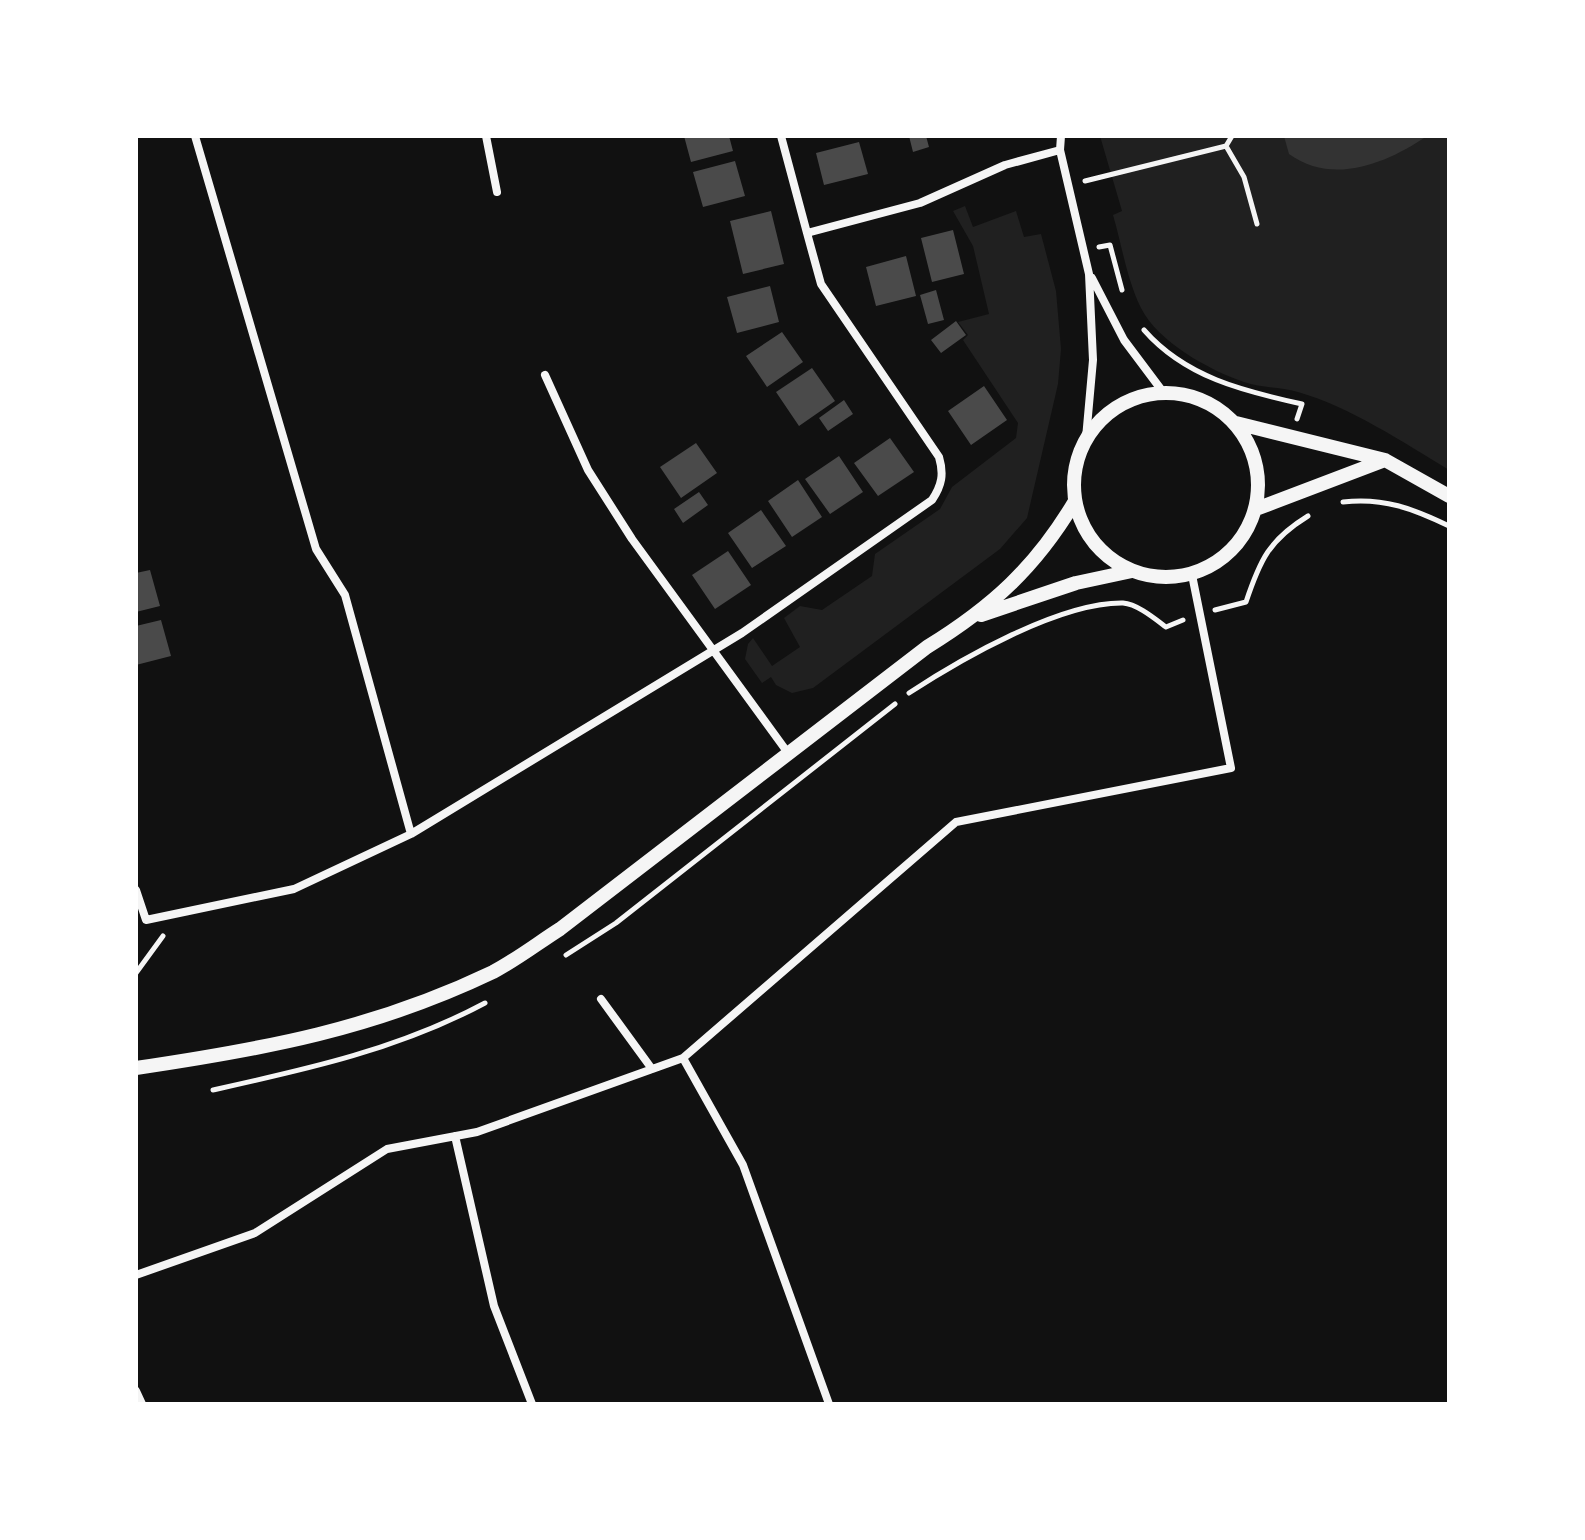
<svg xmlns="http://www.w3.org/2000/svg" width="1585" height="1540" font-family="'Libre Baskerville',serif">
	<rect width="100%" height="100%" fill="#111"/>
	<path fill="#202020" d="M1100,136H1449V470C1405,443 1348,406 1298,392C1280,387 1261,388 1244,382C1209,370 1158,342 1141,308C1127,280 1122,246 1113,215L1122,211Z
		M965,206L973,227L1016,211L1024,237L1041,234L1056,291L1061,349L1058,384L1027,518L1000,549L813,688L792,693L776,685L771,677L762,683L745,659L748,644L753,638L772,666L800,647L784,618L800,606L822,610L872,576L875,554L940,509L952,487L1016,438L1018,423L963,340L968,335L958,322L989,314L973,246L953,211Z"/>
	<path fill="#333" d="M1284,136H1427C1387,163 1333,186 1289,154Z"/>
	<path fill="#4a4a4a" d="M684,136H729L733,151L691,162Z
		M909,136H926L929,147L913,152Z
		M859,142L868,174L824,185L816,153Z
		M735,161L745,196L703,207L693,172Z
		M771,211L784,264L743,274L730,221Z
		M953,230L964,274L932,282L921,238Z
		M906,256L916,296L876,306L866,267Z
		M770,286L779,322L737,333L727,297Z
		M936,290L944,320L928,324L920,295Z
		M956,321L966,335L941,353L931,340Z
		M782,332L803,362L767,387L746,356Z
		M812,368L835,401L799,426L776,392Z
		M984,386L1007,420L971,445L948,411Z
		M844,400L853,414L828,431L819,418Z
		M890,438L914,472L878,496L854,463Z
		M696,443L717,473L681,498L660,467Z
		M839,456L863,492L830,514L805,479Z
		M798,480L822,517L792,537L768,501Z
		M699,492L708,505L683,523L674,509Z
		M761,510L786,546L752,568L728,533Z
		M728,551L751,585L715,609L692,575Z
		M150,570L160,606L136,612V573Z
		M161,620L171,656L136,665V626Z"/>
	<g fill="none" stroke-linecap="round" stroke-linejoin="round">
		<path stroke="#f5f5f5" stroke-width="5" d="M1226,146L1244,177L1257,224
			M1085,181L1226,146L1232,136
			M1099,247L1110,245L1122,290
			M1144,330C1185,377 1243,391 1302,404L1297,419
			M1343,502C1383,497 1414,509 1449,526
			M1215,610L1246,602C1260,560 1269,540 1308,516
			M909,693C961,659 1060,602 1123,603C1137,604 1154,618 1166,627L1183,620
			M566,955L616,923L895,704
			M136,973L163,936
			M213,1090C308,1069 399,1049 485,1003"/>
		<path stroke="#f5f5f5" stroke-width="8" d="M195,136L316,549L345,595L411,834
			M486,136L497,192
			M781,136L807,233
			M1061,136L1060,150L1089,274L1093,360L1086,438
			M1092,278L1124,340L1163,392
			M545,375L588,470L632,539L788,753
			M136,890L146,920L294,889L411,834L742,633L932,500C942,485 944,474 939,457L821,284L807,233L920,203L1005,165L1060,150
			M601,999L652,1069
			M683,1058L743,1165L829,1404
			M455,1136L494,1306L532,1404
			M136,1275L255,1233L387,1149L477,1132L683,1058L956,822L1231,768L1192,575
			M136,1391L142,1404"/>
		<path stroke="#f5f5f5" stroke-width="14" d="M1074 485a92 92 0 1 1 184 0a92 92 0 1 1-184 0Z
			M1236,423L1385,460L1449,496
			M1256,509L1385,460
			M981,615L1076,583L1132,571
			M136,1068C265,1049 374,1029 493,972C516,960 538,943 560,929L927,647C992,607 1036,567 1075,501"/>
	</g>
	<rect width="1585" height="1540" fill="none" stroke="#ffffff" stroke-width="276"/>
</svg>
